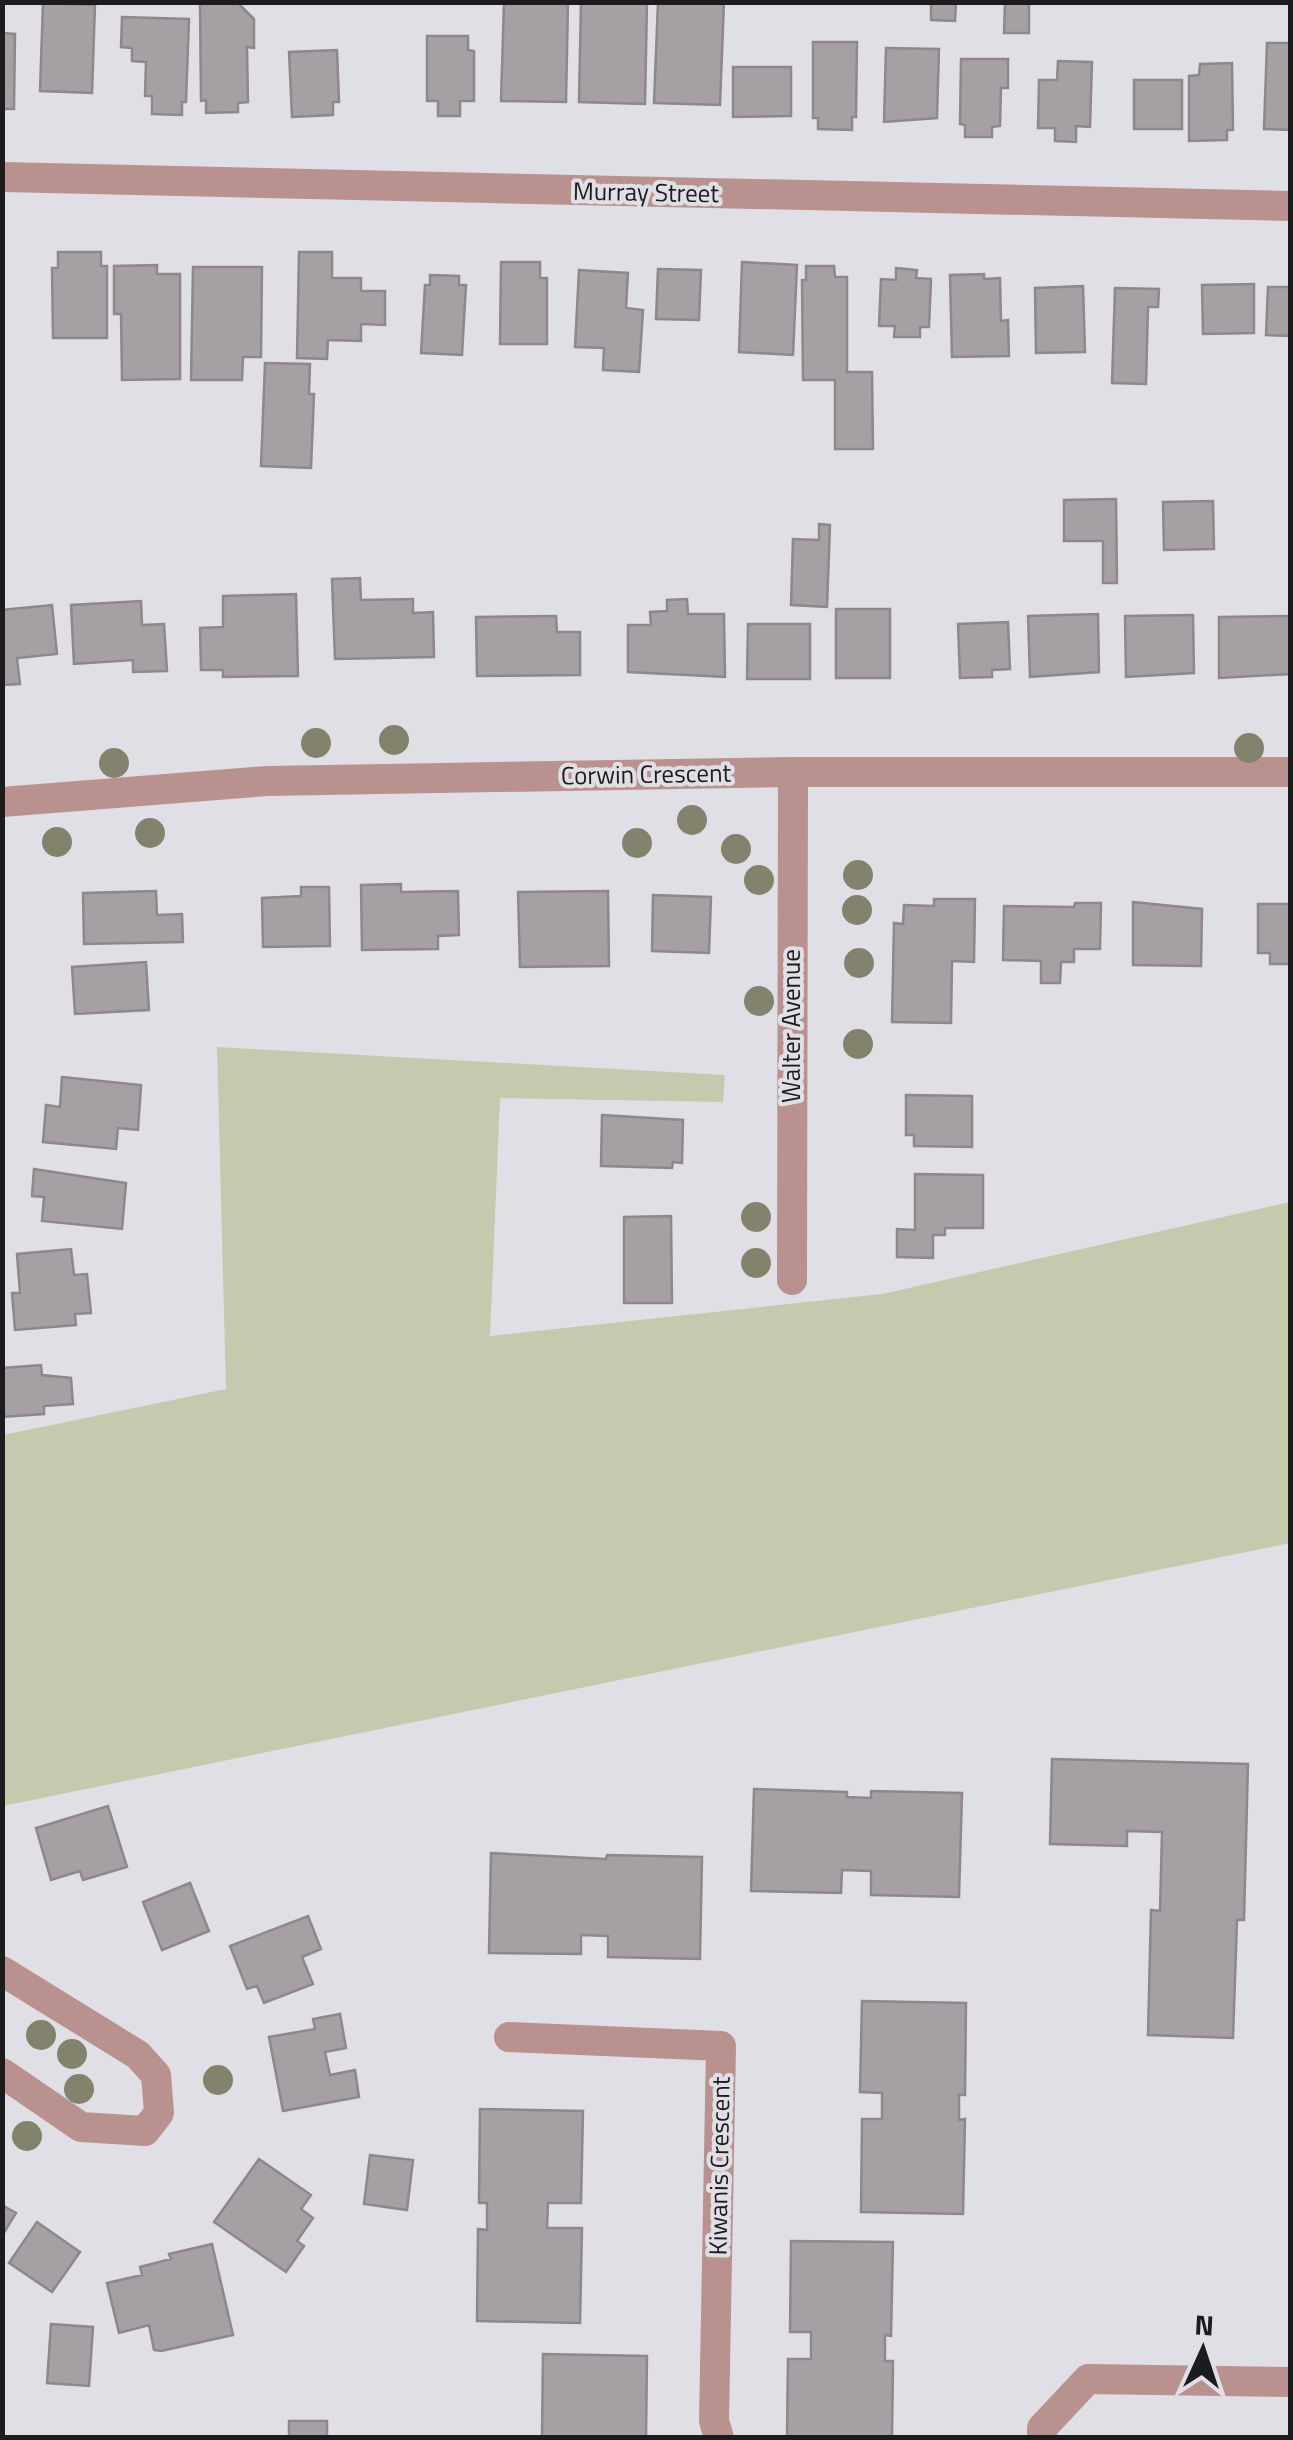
<svg xmlns="http://www.w3.org/2000/svg" width="1293" height="2440" font-family="'Titillium Web',sans-serif">
	<rect width="100%" height="100%" fill="#e1dfe6"/>
	<path fill="#c7c9af" d="M217,1047L725,1075L723,1102L500,1098L490,1336L882,1294L1290,1202V1543L3,1806V1435L226,1389Z"/>
	<path fill="#a69fa4" stroke="#8e878c" stroke-width="2.5" d="M200,2H237L254,19V48L247,47L248,102L238,103V112L206,113V100L201,101Z
		M504,2H568L566,102L501,101Z
		M581,2H647L645,104L579,102Z
		M658,2H724L720,105L654,103Z
		M931,2H956L955,21L931,20Z
		M1005,2H1029V33H1004Z
		M43,3L95,5L92,93L40,91Z
		M122,17L189,19L186,102H182V115L152,114V96H145L146,62L132,61V48L121,47Z
		M2,33L15,34L14,109H2Z
		M427,36H468V50L474,51V101H460V116H438V101H427Z
		M813,42H857L856,117H852V130L818,129V118H813Z
		M1267,43H1290V130L1264,129Z
		M886,48L939,49L937,118L884,122Z
		M337,50L339,102H333V115L292,117L289,52Z
		M961,59H1008V88H1001L1000,126L992,127V137H965V125L960,124Z
		M1058,61L1092,62L1090,127L1076,126V142L1055,141V128H1038L1039,80H1057Z
		M1232,63L1233,130H1227V140L1189,141V76L1199,75L1200,64Z
		M733,67H791V116L733,117Z
		M1134,80H1182V129H1134Z
		M58,252H101V266H107V338H53L52,268H58Z
		M299,252H332V278H361V291H385V325L361,324V341L328,340L327,359L297,358Z
		M501,262H540V278H547V344H500Z
		M742,262L797,265L793,355L739,352Z
		M157,265V274H180V379L122,380L121,314H114V266Z
		M806,266H834L835,277H847V372H872L873,449H835V380H803L802,280H806Z
		M193,267H262L261,357H243L242,380H191Z
		M896,268L917,270L916,278L931,279L929,327H920V337H894L895,326H879L881,279L896,280Z
		M658,269L701,270L699,320L656,319Z
		M579,270L628,273L626,308L643,310L639,372L603,370L604,348L575,347Z
		M984,274V279L1000,278L1001,321L1008,320L1009,356L952,357L950,275Z
		M430,275L459,276V285H466L462,355L421,353L425,285H430Z
		M1254,284V333L1203,334L1202,285Z
		M1083,286L1085,352L1036,353L1035,288Z
		M1268,287H1290V336L1266,335Z
		M1115,288L1159,289L1158,307H1148L1146,384L1112,383Z
		M265,363L310,364L309,394H314L311,468L261,466Z
		M1116,499L1117,583H1103V541H1064V500Z
		M1213,501L1214,549L1164,550L1163,502Z
		M819,524L830,525L827,607L791,605L793,539L819,540Z
		M360,578L361,600L413,599V613L433,612L434,657L335,659L332,579Z
		M296,594L298,676L223,677V670H201L200,628L223,627V596Z
		M687,599L688,614H724L725,677L628,672V625H651L650,612L667,611V600Z
		M141,601L142,625L164,624L167,671L133,672V660L74,664L71,605Z
		M52,605L57,654L17,658L20,684L2,685V610Z
		M836,609H890V678H836Z
		M1098,614L1099,672L1030,677L1028,616Z
		M1193,615L1194,673L1126,677L1125,616Z
		M556,616L557,632H580V675L477,676L476,617Z
		M1290,616V674L1219,678V617Z
		M1008,622L1010,669L992,670V677L960,678L958,624Z
		M748,624H810V679H747Z
		M401,884V892L458,891L459,935L438,936V949L362,950L361,885Z
		M301,887H329L330,946L263,947L262,898L301,896Z
		M156,891L157,915L182,914L183,942L84,944L83,893Z
		M608,891L609,966L520,967L518,892Z
		M653,895L711,897L709,953L652,951Z
		M934,899H975L974,962L952,961L951,1023L892,1022L894,923L903,924L904,905L934,906Z
		M1133,902L1202,909L1201,966L1133,965Z
		M1075,903H1101L1100,949H1074V962H1061L1060,983H1041V961L1003,960L1004,906L1074,907Z
		M1258,904H1290V964H1270V953H1258Z
		M146,962L149,1010L75,1014L72,967Z
		M62,1077L141,1085L138,1130L118,1128L116,1149L43,1142L46,1105L60,1107Z
		M906,1095L972,1096V1147L914,1146V1135H906Z
		M602,1115L683,1120L682,1163L673,1162L672,1168L601,1166Z
		M34,1169L126,1183L122,1229L42,1221L44,1197L32,1196Z
		M915,1174L983,1175V1228H945V1235H933V1258L897,1257V1229L915,1230Z
		M671,1216L672,1303H624V1217Z
		M71,1249L74,1275L87,1274L91,1313L75,1314L76,1325L15,1330L12,1293H20L17,1254Z
		M41,1365L42,1375L71,1378L73,1404L44,1406V1414L2,1417V1368Z
		M1052,1759L1248,1764L1244,1920H1237L1233,2038L1148,2035L1151,1910L1160,1911L1162,1832L1127,1831V1846L1050,1844Z
		M754,1789L847,1792V1797L871,1798V1791L962,1793L959,1897L871,1895V1871L842,1870L841,1893L751,1891Z
		M108,1806L127,1867L83,1880L80,1871L51,1880L36,1828Z
		M491,1853L606,1859L607,1855L702,1857L700,1959L608,1957V1936L581,1935V1954L489,1953Z
		M190,1883L209,1931L162,1950L143,1902Z
		M308,1916L321,1949L302,1957L313,1984L264,2003L257,1986L247,1989L230,1946Z
		M862,2001L966,2003L965,2095H959V2120L965,2119L963,2214L861,2212L862,2119H882V2093L860,2092Z
		M340,2014L346,2048L325,2052L330,2075L355,2070L359,2097L283,2111L269,2037L315,2029L313,2019Z
		M480,2109L583,2111L581,2203H548L547,2228H582L580,2323L477,2321L478,2229L487,2230V2203H479Z
		M370,2155L413,2160L407,2210L364,2204Z
		M259,2159L311,2195L301,2209L313,2218L297,2241L304,2246L286,2272L214,2222Z
		M2,2205L16,2213L2,2236Z
		M37,2222L80,2252L52,2292L9,2263Z
		M791,2241L893,2242L891,2336L885,2335V2361H893L892,2438H787L788,2359H811V2332H790Z
		M212,2244L233,2335L161,2351L154,2350L149,2325L119,2333L107,2283L142,2275L140,2267L171,2259L169,2254Z
		M51,2324L93,2327L89,2386L47,2383Z
		M543,2354L647,2356L646,2438H542Z
		M289,2421H327V2438H289Z"/>
	<g fill="none" stroke-linecap="round" stroke-linejoin="round">
		<path stroke="#b99290" stroke-width="30" d="M2,177L1290,206
			M2,802L267,781L793,772H1290
			M792,1280L793,772
			M2,1971L138,2055L156,2075L159,2113L145,2131L81,2127L2,2073
			M509,2037L721,2046L714,2421L719,2438
			M1042,2438V2428L1088,2379L1290,2382"/>
	</g>
	<g fill="#82826d">
		<circle cx="394" cy="740" r="15"/>
		<circle cx="316" cy="743" r="15"/>
		<circle cx="1249" cy="748" r="15"/>
		<circle cx="114" cy="763" r="15"/>
		<circle cx="692" cy="820" r="15"/>
		<circle cx="150" cy="833" r="15"/>
		<circle cx="57" cy="842" r="15"/>
		<circle cx="637" cy="843" r="15"/>
		<circle cx="736" cy="849" r="15"/>
		<circle cx="858" cy="875" r="15"/>
		<circle cx="759" cy="880" r="15"/>
		<circle cx="857" cy="910" r="15"/>
		<circle cx="859" cy="963" r="15"/>
		<circle cx="759" cy="1001" r="15"/>
		<circle cx="858" cy="1044" r="15"/>
		<circle cx="756" cy="1217" r="15"/>
		<circle cx="756" cy="1263" r="15"/>
		<circle cx="41" cy="2035" r="15"/>
		<circle cx="72" cy="2054" r="15"/>
		<circle cx="218" cy="2080" r="15"/>
		<circle cx="79" cy="2089" r="15"/>
		<circle cx="27" cy="2136" r="15"/>
	</g>
	<g text-anchor="middle" dominant-baseline="central" stroke-width="8" stroke-linejoin="round" paint-order="stroke">
		<g font-size="25" fill="#1c1b1e" stroke="#e1dfe6">
			<text transform="translate(646 192) rotate(1)">Murray Street</text>
			<text transform="translate(646 774) rotate(-1)">Corwin Crescent</text>
			<text transform="translate(791 1026) rotate(-90)">Walter Avenue</text>
			<text transform="translate(719 2166) rotate(-89)">Kiwanis Crescent</text>
		</g>
	</g>
	<rect width="1293" height="2440" fill="none" stroke="#1c1b1e" stroke-width="10"/>
	<g transform="translate(1203 2350) rotate(3)" stroke="#e1dfe6" stroke-width="8" paint-order="stroke">
	<path d="M0-8L18 38L0 25L-18 38Z" fill="#1c1b1e"/>
	<text y="-15" font-size="28" font-weight="bold" text-anchor="middle" fill="#1c1b1e">N</text>
	</g>
</svg>
